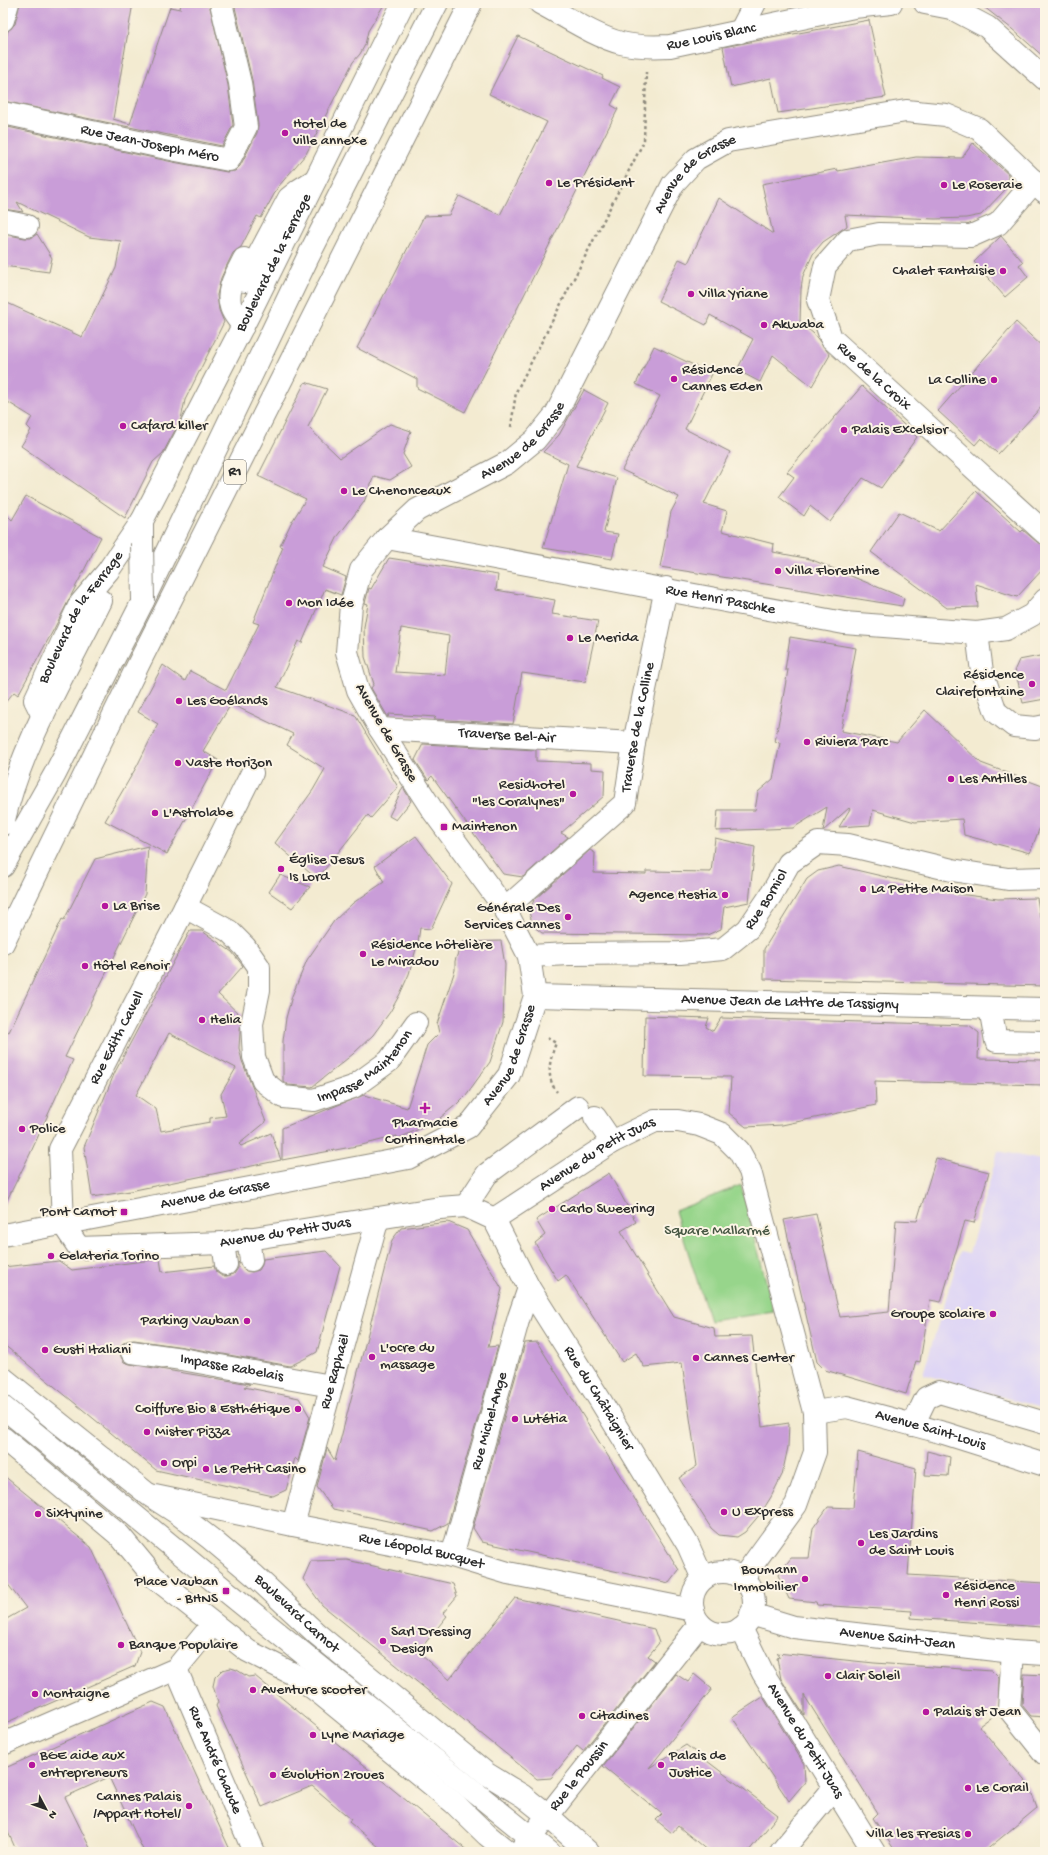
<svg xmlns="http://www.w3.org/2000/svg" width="1048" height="1855" font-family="'Gochi Hand',sans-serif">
	<rect width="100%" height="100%" fill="#fcf5e5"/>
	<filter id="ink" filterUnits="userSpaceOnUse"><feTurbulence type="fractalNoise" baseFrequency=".025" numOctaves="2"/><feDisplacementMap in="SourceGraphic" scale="8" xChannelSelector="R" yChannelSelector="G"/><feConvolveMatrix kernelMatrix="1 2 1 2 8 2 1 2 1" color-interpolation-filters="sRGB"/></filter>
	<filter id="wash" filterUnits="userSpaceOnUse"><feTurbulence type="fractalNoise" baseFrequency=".012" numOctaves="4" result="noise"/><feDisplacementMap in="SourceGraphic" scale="16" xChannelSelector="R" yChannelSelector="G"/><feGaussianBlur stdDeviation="0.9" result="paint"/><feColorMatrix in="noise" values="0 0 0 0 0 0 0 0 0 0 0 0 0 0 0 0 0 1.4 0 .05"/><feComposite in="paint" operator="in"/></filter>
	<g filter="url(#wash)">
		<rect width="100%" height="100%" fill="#f3ebd1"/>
		<path fill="#ded5f5" d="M998,1151L1045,1161V1409L923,1374L960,1252L969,1254Z"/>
		<path fill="#97d58b" stroke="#61805b" d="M741,1185L774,1312L710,1321L675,1211Z"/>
		<g id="blocks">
			<path fill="#c99dd8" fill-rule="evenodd" d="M20,3H133L113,119L130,124L170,7L180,9L181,3H209L228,85L233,125L222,146L3,101V47L8,31L15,24Z
				M234,3H385L368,31L365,45L360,54L353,62L306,154L278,187L261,218L257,216L241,247L233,253L227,265L221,278L217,295L219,310L224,322L185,400L181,419L163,453L153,462L125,518L21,446L31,430L27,426L32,417L3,399V301L82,337L116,268L121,241L89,237L17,202L23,212L3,209V126L173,162L227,172L235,171L240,166L257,133L258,125L252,80Z
				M979,3H1045V58L1012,29Z
				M869,20L886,97L778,113L771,78L731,87L723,47Z
				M518,36L603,76L602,78L620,87L611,105L618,109L465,412L417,388V379L357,348L424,216L449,215L459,196L500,215L547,122L489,94Z
				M973,143L1008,174V183L1005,190L981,215L966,218L935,219L845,215L847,226L823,242L813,254L803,276L801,289L800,322L814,334L830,355L812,386L773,355L760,382L737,370L753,339L710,315L706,325L658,301L679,259L688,263L719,198L773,234L762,184L837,169L838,171L916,157L962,158Z
				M3,234L25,238H31L37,234L52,258L49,272L3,266Z
				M1001,236L1023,262L1019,265L1028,277L1005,297L974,262Z
				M1016,322L1045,349V403L998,454L981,438L975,445L938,411Z
				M654,346L712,374L685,429L730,452L704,504L727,511L722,531L774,544L773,552L810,559L904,598L902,606L660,567L671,512L679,497L622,470L660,396L636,384Z
				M305,382L327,389L308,427L340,458L390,424L411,431L403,454L411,467L390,480L374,476L364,502L338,536L323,567L346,577L341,595L325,589L302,643L298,641L277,687L355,715L398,787L371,818L368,815L317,879L275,843L313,790L325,769L287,745L293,734L231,704L203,751L218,760L167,854L105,821L137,766L158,724L138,712L163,665L185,681L190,671L226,690L259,624L253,622L283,547L280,546L291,523L306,499L258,476Z
				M862,386L917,437L881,488L863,478L830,522L810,506L804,516L779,497L794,477L787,472Z
				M584,390L608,403L576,466L617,478L604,532L618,534L612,559L543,548L568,464L543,452L559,435Z
				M976,491L1021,532L1023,530L1037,542L1045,545V567L1017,597L976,584L978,607L947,608L871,552L899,512L939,531Z
				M26,496L101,537L55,627L18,695L14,692L3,705V511L12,520Z
				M389,558L498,575L496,590L555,600L552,614L598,621L585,682L522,673L513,724L434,719L436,717L389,714L388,717L371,688L374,684L365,657L364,627L368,604L365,603L369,588L371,589ZM401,628L449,636L445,675L395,672Z
				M790,637L856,648L841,731L897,742L925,710L981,763L1045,787V814L1030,853L964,835L962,819L915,822L873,810L870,825L839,827L850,809L849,808L823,831L827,807L793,828L716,831L718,810H755L758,792L773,779L780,743L775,742L788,670H785Z
				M1045,655V699L1023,703L1015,669L1019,660Z
				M423,744L536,750V761L591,763V769L605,770L604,796L561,833L568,837L523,877L503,874L432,776L428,780L415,760Z
				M403,787L411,801L396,820L389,816Z
				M416,836L452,884L431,929L420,928L418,942L409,974L400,994L390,1012L373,1035L353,1054L312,1087L288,1085L283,1081V1041L286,1018L292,996L307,960L334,921L353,903L384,882L375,866Z
				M715,838L755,847L749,902L724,907L721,929L707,935L542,933L533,926L529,912L534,900L590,850L595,853L594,873L646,874V871L711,872Z
				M148,846L145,894L65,1057L73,1060L30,1154L3,1208V1029L9,1032L62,919L64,920L95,859Z
				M839,866L958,894L998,899L1037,898L1040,917L1045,916V986L764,979V949L807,879L818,871Z
				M280,875L310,887L292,908L269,892Z
				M190,931H202L232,952L243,966L218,994L241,1016L239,1048L242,1061L266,1122L239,1144L241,1146L271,1133L281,1160L130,1191L92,1197L84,1147L115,1072ZM169,1033L236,1068L221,1094L226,1116L210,1118V1122L161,1131L156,1109L136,1095Z
				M501,941L505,965L503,1022L490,1062L466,1095L457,1104L440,1118L441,1119L397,1139V1136L362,1145L282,1160V1128L338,1105L364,1095L407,1108L427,1045L439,1033L437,1024L455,970V961L462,942Z
				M645,1016L709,1018L706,1027L713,1031L721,1018L969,1025L979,1033L978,1059L1045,1060V1085L875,1081L876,1105L782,1125L746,1127L729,1113L731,1077L644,1076Z
				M936,1158L989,1172L974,1223L965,1221L941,1302L930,1300L920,1362L916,1361L906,1394L825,1370L817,1362L784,1220L816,1214L840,1317L889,1312L896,1220L917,1221Z
				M609,1173L636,1222L621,1231L674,1317L714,1328L715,1337L752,1336L762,1427L789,1423L788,1447L782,1475L771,1497L761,1513L745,1532L737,1537L719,1535L711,1528L679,1478L697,1466L682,1363L644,1367L636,1353L622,1362L566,1275L558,1281L535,1243L545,1235L536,1220Z
				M448,1222L467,1230L502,1289L488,1347L498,1346L448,1523L433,1531L333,1509L317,1487L327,1448L335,1461L392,1240L401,1228Z
				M326,1251L340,1266L317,1352L308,1357L290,1366L184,1347L134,1340L127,1341L122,1344L120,1350L121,1357L124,1362L130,1364L250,1384L244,1387L299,1398L310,1417L298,1461L295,1458L286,1490L273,1496L156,1470L3,1344V1267L59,1261L72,1270L160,1259L162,1272L214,1266L216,1272L222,1276H227L234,1274L238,1268V1262L246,1271L252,1272L259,1270L262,1265L263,1259Z
				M537,1342L679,1570L669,1583L482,1542L473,1528L525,1343Z
				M927,1451L950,1457L948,1476L925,1475Z
				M858,1452L916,1468L908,1575L1045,1583V1619L1042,1618V1627L911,1618L912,1611L817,1605L816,1602L789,1599L778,1575L791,1558H809L813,1528L828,1507L853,1508Z
				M3,1475L91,1547L140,1652L135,1666L3,1724V1621L26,1608L3,1578Z
				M347,1560L453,1584L457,1596L443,1613L447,1616L418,1652L449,1680L515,1598L654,1629L659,1643L648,1656L655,1661L583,1751L577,1746L551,1778L537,1779L322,1605L303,1579L311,1561Z
				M777,1653L874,1663L992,1671L999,1678L998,1712L979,1726L1029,1786L1037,1808L984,1852H896L873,1818L878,1813L804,1695V1715L781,1679L777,1658L780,1657Z
				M231,1668L237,1670L248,1677L255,1676L469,1852H385L349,1822L351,1819L312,1786L262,1807L216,1706L218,1702L213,1686L215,1677L222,1670Z
				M676,1674L688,1682L694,1674L712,1689L649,1768L686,1745L778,1815L748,1852H709L678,1826L672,1833L656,1820L662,1814L603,1766Z
				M1024,1674L1045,1675V1717L1031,1716L1022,1705Z
				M763,1697L804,1764L805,1782L789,1801L732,1717Z
				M153,1702L165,1707L231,1852H144L109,1777L65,1797L92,1852H17L3,1821V1769Z"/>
		</g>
	</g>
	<g filter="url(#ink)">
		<use href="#blocks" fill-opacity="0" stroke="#8f8b7e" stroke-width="1"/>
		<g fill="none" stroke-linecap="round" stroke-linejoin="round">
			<defs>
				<g id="minor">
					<path id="s1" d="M540,3C565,16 594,36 621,43C637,47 653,47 670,46L854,7L891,3"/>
					<path d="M925,3L951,8L987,27L1045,79"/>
					<path d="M3,20L8,3"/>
					<path d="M740,32L755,3"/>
					<path id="s2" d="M3,113L176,150L229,160L246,127L240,83L221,3"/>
					<path id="s3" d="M1035,181L998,224L971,236L879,234L848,240L825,266L818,300L831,338L1045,533"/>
					<path d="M3,221L27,226"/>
					<path d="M245,281L289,198L299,190L315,180"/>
					<path d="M243,326C239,320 233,314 231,307C225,291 237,273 244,259"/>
					<path id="s4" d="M387,538L844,623L977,633L1006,629L1032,615L1045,600"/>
					<path id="s5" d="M142,543V521L249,314L403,3"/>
					<path d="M977,633L982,672L996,712L1014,726L1035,728L1045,726"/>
					<path id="s6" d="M43,716L35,700L80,604L108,571L142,521"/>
					<path id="s7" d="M380,729L634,743"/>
					<path id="s8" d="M185,907L229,931L245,947L259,967V990L252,1024L254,1057L263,1081L283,1097L314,1100L353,1087L389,1061L416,1023"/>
					<path id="s9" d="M505,909L625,803L634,743L666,588"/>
					<path id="s10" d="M529,956L569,954L680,953L723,949L748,929L771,895L789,863L818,843L848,845L952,870L1008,879L1045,878"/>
					<path id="s11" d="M535,996L1045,1009"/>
					<path d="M990,1008L996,1041L1045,1042"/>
					<path d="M595,1117L612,1142"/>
					<path d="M466,1206L487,1174L578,1107"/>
					<path id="s12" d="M494,1219L612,1142L655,1121H678L699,1125L722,1134L739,1151L750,1171L814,1412L815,1452L796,1505L742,1579"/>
					<path id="s13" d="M494,1219L529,1288L600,1400L688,1545L703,1579"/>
					<path id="s14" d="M63,1224L60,1149L185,907L252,773"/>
					<path id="s15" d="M63,1224L79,1248L223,1243L440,1208L466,1206L494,1219"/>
					<path id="s16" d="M3,1235L408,1158L468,1127L509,1075L535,996L529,956L505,909L433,811L380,729L358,690L347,652L351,605L361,570L387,538L417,510L507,463L535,440L556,414L673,184L696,159L728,141L906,111L946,115L979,129L1045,192"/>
					<path d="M248,1238L251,1260"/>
					<path d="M223,1243L226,1264"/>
					<path id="s17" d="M132,1352L182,1359L331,1386"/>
					<path d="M3,1407L226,1591L549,1852"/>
					<path id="s18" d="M814,1412L847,1407L944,1433L1045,1465"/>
					<path d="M913,1425L926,1398L939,1392L1045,1423"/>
					<path id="s19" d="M150,1495L293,1525L452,1556L508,1573L693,1610"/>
					<path id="s20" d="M293,1525L378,1218"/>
					<path id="s21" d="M452,1556L519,1317L529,1288"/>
					<circle cx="723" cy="1603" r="31"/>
					<path id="s22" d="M751,1614L794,1627L1013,1652L1045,1654"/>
					<path id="s23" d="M741,1628L763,1673L874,1852"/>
					<path d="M1013,1652L1009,1709L1045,1754"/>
					<path id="s24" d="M176,1669L254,1852"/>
					<path d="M3,1744L176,1669L213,1624"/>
					<path id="s25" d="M519,1852L700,1624"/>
					<path d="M781,1852L834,1788"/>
				</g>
				<g id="major">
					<path id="s26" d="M3,1378L149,1495L177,1513L211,1539L255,1576L317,1634L487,1774L523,1796L548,1816L588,1852"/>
					<path d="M3,1438L120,1536L154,1577L248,1651L297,1676L322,1695L454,1803L487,1835L508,1852"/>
				</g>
				<path id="highway" d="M3,824C20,747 66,672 101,601
					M3,866L55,774L143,601L308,257L437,3
					M3,943L139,663L471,3"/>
			</defs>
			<use href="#minor" stroke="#8f8b7e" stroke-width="24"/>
			<use href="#major" stroke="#8f8b7e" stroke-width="24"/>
			<use href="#highway" stroke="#8f8b7e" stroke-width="24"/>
			<path stroke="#8f8b7e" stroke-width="2.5" stroke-dasharray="3 3" stroke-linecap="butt" d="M511,427L516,392L644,141L646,72
				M547,1038L556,1043C550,1058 545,1077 557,1092"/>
			<use href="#minor" stroke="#fff" stroke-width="22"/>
			<use href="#major" stroke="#fff" stroke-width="22"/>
			<use href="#highway" stroke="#fff" stroke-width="22"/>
			<defs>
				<path id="minor-bridge" d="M142,543L143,601"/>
			</defs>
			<use href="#minor-bridge" stroke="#8f8b7e" stroke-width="24" stroke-linecap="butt"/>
			<use href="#minor-bridge" stroke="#fff" stroke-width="22"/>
		</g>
	</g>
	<g fill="#b5179e" stroke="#fcf5e5" stroke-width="1.5">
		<circle cx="285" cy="133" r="4"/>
		<circle cx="549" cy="183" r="4"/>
		<circle cx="944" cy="185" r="4"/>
		<circle cx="1003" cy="271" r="4"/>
		<circle cx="691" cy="294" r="4"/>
		<circle cx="764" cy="325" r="4"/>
		<circle cx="674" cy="379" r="4"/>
		<circle cx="994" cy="380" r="4"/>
		<circle cx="123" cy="426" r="4"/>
		<circle cx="844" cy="430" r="4"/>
		<circle cx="344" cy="491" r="4"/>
		<circle cx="778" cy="571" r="4"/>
		<circle cx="289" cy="603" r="4"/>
		<circle cx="570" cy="638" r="4"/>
		<circle cx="1032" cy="684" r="4"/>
		<circle cx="179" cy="701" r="4"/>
		<circle cx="807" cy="742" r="4"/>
		<circle cx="178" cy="763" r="4"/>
		<circle cx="951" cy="779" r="4"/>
		<circle cx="573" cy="794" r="4"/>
		<circle cx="155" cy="813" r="4"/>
		<rect x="440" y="823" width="8" height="8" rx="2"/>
		<circle cx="281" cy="869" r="4"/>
		<circle cx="863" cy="889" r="4"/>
		<circle cx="725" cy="895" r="4"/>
		<circle cx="105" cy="906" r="4"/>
		<circle cx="568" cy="917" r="4"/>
		<circle cx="363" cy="954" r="4"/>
		<circle cx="85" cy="966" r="4"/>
		<circle cx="202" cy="1020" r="4"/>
		<path d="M423 1102h4v4h4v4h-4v4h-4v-4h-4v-4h4z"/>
		<circle cx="22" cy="1129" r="4"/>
		<circle cx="552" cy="1209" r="4"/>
		<rect x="120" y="1208" width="8" height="8" rx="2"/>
		<circle cx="51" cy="1256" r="4"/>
		<circle cx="993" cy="1314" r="4"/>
		<circle cx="247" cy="1321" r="4"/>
		<circle cx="45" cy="1350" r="4"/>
		<circle cx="372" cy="1357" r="4"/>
		<circle cx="696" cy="1358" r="4"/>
		<circle cx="298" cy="1409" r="4"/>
		<circle cx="515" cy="1419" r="4"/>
		<circle cx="147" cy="1432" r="4"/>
		<circle cx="164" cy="1463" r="4"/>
		<circle cx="206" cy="1469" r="4"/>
		<circle cx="724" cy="1512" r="4"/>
		<circle cx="38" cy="1514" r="4"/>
		<circle cx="861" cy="1543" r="4"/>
		<circle cx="805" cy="1579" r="4"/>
		<rect x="222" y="1587" width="8" height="8" rx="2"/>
		<circle cx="946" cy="1595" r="4"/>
		<circle cx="383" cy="1641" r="4"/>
		<circle cx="121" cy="1645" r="4"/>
		<circle cx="828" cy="1676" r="4"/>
		<circle cx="253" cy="1690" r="4"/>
		<circle cx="35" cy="1694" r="4"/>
		<circle cx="926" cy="1712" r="4"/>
		<circle cx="582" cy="1716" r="4"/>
		<circle cx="313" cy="1735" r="4"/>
		<circle cx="32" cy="1765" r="4"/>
		<circle cx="661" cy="1765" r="4"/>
		<circle cx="273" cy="1775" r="4"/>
		<circle cx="968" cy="1788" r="4"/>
		<circle cx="189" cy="1806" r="4"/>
		<circle cx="968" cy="1834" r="4"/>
	</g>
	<g text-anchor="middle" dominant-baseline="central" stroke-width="4" stroke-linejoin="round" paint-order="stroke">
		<rect fill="#fcf5e5" stroke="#6a6863" stroke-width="1" x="224" y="460" width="22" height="24" rx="3"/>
		<g font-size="14" font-weight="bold" fill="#2b2b2b">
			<text x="235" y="472">R1</text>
		</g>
		<g font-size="15" fill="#2b2b2b" stroke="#fcf5e5">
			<text stroke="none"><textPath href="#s1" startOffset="182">Rue Louis Blanc</textPath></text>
			<text stroke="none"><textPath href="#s2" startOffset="150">Rue Jean-Joseph Méro</textPath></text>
			<text stroke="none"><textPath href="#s16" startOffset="1644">Avenue de Grasse</textPath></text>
			<text stroke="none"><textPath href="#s5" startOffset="312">Boulevard de la Ferrage</textPath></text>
			<text stroke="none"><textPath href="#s3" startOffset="377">Rue de la Croix</textPath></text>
			<text stroke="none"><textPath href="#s16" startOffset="1320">Avenue de Grasse</textPath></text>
			<text stroke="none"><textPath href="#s4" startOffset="339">Rue Henri Paschke</textPath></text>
			<text stroke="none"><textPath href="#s6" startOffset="113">Boulevard de la Ferrage</textPath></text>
			<text stroke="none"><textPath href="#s9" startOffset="237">Traverse de la Colline</textPath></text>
			<text transform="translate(386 733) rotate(60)">Avenue de Grasse</text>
			<text stroke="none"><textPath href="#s7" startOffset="127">Traverse Bel-Air</textPath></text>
			<text stroke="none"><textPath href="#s10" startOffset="261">Rue Borniol</textPath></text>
			<text stroke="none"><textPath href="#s11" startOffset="255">Avenue Jean de Lattre de Tassigny</textPath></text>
			<text stroke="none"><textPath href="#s14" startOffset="200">Rue Edith Cavell</textPath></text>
			<text stroke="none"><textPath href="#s16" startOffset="564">Avenue de Grasse</textPath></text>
			<text stroke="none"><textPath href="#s8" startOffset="333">Impasse Maintenon</textPath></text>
			<text stroke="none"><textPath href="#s12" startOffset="122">Avenue du Petit Juas</textPath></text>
			<text stroke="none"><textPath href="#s16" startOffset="216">Avenue de Grasse</textPath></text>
			<text stroke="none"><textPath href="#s15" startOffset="236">Avenue du Petit Juas</textPath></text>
			<text stroke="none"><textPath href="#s17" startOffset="101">Impasse Rabelais</textPath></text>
			<text stroke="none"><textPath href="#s20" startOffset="159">Rue Raphaël</textPath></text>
			<text stroke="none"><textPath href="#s13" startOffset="208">Rue du Châtaignier</textPath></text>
			<text stroke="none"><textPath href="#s21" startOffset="140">Rue Michel-Ange</textPath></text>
			<text stroke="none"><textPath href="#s18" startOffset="120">Avenue Saint-Louis</textPath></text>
			<text stroke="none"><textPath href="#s19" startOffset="277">Rue Léopold Bucquet</textPath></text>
			<text stroke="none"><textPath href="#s26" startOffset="377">Boulevard Carnot</textPath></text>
			<text stroke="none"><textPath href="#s22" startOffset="149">Avenue Saint-Jean</textPath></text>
			<text stroke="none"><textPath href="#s23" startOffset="130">Avenue du Petit Juas</textPath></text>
			<text stroke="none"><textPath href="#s24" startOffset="99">Rue André Chaude</textPath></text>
			<text stroke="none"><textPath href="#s25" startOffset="97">Rue le Poussin</textPath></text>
		</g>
		<g font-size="15" fill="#2b2b2b" stroke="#fcf5e5" text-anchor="start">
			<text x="293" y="124">Hotel de<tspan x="293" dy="17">ville annexe</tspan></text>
			<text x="557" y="183">Le Président</text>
			<text x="952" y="185">Le Roseraie</text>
			<text x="995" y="271" text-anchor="end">Chalet Fantaisie</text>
			<text x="699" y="294">Villa Yriane</text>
			<text x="772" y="325">Akwaba</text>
			<text x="682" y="370">Résidence<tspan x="682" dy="17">Cannes Eden</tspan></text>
			<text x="986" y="380" text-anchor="end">La Colline</text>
			<text x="131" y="426">Cafard killer</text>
			<text x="852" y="430">Palais Excelsior</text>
			<text x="352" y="491">Le Chenonceaux</text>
			<text x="786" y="571">Villa Florentine</text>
			<text x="297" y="603">Mon Idée</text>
			<text x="578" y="638">Le Merida</text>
			<text x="1024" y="675" text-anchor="end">Résidence<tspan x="1024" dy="17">Clairefontaine</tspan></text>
			<text x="187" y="701">Les Goélands</text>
			<text x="815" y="742">Riviera Parc</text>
			<text x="186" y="763">Vaste Horizon</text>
			<text x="959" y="779">Les Antilles</text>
			<text x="565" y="785" text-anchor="end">Residhotel<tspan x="565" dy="17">"les Coralynes"</tspan></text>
			<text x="163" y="813">L'Astrolabe</text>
			<text x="452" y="827">Maintenon</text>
			<text x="289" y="860">Église Jesus<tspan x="289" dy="17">Is Lord</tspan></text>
			<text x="871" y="889">La Petite Maison</text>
			<text x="717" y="895" text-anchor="end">Agence Hestia</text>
			<text x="113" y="906">La Brise</text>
			<text x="560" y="908" text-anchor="end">Générale Des<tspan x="560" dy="17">Services Cannes</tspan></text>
			<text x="371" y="945">Résidence hôtelière<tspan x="371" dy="17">Le Miradou</tspan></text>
			<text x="93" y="966">Hôtel Renoir</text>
			<text x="210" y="1020">Helia</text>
			<text x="425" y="1123" text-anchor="middle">Pharmacie<tspan x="425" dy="17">Continentale</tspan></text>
			<text x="30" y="1129">Police</text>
			<text x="560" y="1209">Carlo Sweering</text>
			<text x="116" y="1212" text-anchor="end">Pont Carnot</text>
			<text x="59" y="1256">Gelateria Torino</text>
			<text x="985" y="1314" text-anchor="end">Groupe scolaire</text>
			<text x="239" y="1321" text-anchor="end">Parking Vauban</text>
			<text x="380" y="1348">L'ocre du<tspan x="380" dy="17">massage</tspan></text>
			<text x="53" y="1350">Gusti Italiani</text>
			<text x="704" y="1358">Cannes Center</text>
			<text x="290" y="1409" text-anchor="end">Coiffure Bio &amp; Esthétique</text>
			<text x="523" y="1419">Lutétia</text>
			<text x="155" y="1432">Mister Pizza</text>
			<text x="172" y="1463">Orpi</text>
			<text x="214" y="1469">Le Petit Casino</text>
			<text x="732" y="1512">U Express</text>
			<text x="46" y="1514">Sixtynine</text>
			<text x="869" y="1534">Les Jardins<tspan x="869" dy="17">de Saint Louis</tspan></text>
			<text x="797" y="1570" text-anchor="end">Boumann<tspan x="797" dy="17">Immobilier</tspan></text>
			<text x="218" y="1582" text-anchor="end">Place Vauban<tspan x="218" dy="17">- BHNS</tspan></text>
			<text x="954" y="1586">Résidence<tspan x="954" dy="17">Henri Rossi</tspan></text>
			<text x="391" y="1632">Sarl Dressing<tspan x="391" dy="17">Design</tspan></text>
			<text x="129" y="1645">Banque Populaire</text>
			<text x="836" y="1676">Clair Soleil</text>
			<text x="261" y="1690">Aventure scooter</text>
			<text x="43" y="1694">Montaigne</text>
			<text x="934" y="1712">Palais st Jean</text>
			<text x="590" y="1716">Citadines</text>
			<text x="321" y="1735">Lyne Mariage</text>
			<text x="40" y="1756">BGE aide aux<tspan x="40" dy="17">entrepreneurs</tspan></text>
			<text x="669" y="1756">Palais de<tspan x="669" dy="17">Justice</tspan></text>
			<text x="281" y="1775">Évolution 2roues</text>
			<text x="976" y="1788">Le Corail</text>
			<text x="181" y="1797" text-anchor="end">Cannes Palais<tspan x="181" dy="17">/Appart Hotel/</tspan></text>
			<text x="960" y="1834" text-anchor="end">Villa les Fresias</text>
		</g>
		<g font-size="15" fill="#465643" stroke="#fcf5e5">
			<text x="717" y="1231">Square Mallarmé</text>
		</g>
	</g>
	<rect width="1048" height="1855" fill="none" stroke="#fcf5e5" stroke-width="16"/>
	<g transform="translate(46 1809) rotate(131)" stroke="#fcf5e5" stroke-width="3" paint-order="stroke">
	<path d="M0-3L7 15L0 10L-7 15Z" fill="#2b2b2b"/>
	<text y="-6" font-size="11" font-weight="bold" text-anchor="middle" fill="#2b2b2b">N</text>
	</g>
</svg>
